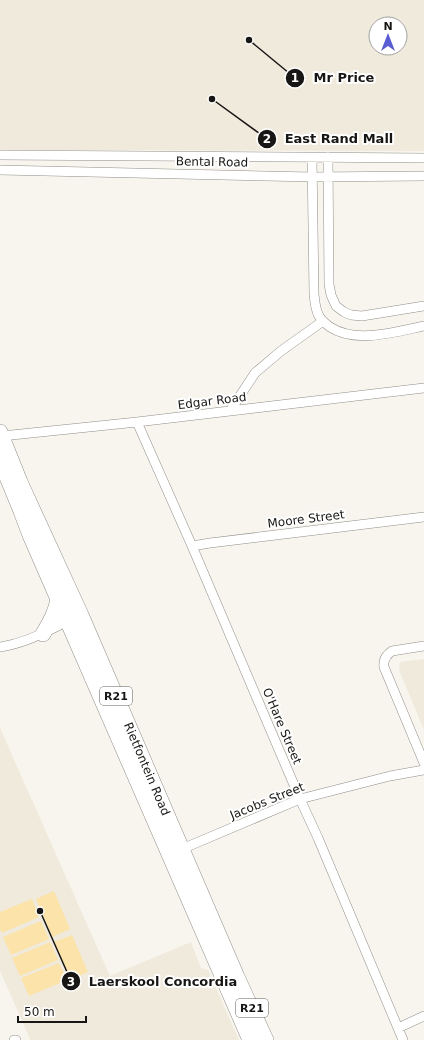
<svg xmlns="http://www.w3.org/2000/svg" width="424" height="1040" font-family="'DejaVu Sans',sans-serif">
	<rect width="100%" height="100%" fill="#f8f5ef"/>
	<path fill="#efeadc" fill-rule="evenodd" d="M0,0H424V151L0,150ZM376,24H400V48H376Z
		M424,659V730L399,670L400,662Z
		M0,728L110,976L191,942L201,968L208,970L239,1040H29L30,1039L0,971Z"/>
	<path fill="#fce3a9" d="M54,891L70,929L52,937L36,899Z
		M32,899L39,917L2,933L0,929V912Z
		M41,921L49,939L11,955L3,937Z
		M72,935L88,972L70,980L54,942Z
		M50,942L58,960L20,976L12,958Z
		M59,963L67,980L29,996L21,978Z"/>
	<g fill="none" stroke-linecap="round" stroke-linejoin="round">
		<defs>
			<path id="street" d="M0,155L424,158
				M328,157L329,284L331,295L336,306L344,312L351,315L362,316L424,306
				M312,158L314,294C315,302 315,309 319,316C321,320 326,324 330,327C356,344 395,332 424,326
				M0,170L312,177L424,176
				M230,411L255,373L281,351L323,321
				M137,422L192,546L300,799L318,838L403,1040
				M2,436L137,422L424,388
				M192,546L210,543L424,517
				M424,646L392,651C386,655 383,660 384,667L424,763
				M0,647C27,643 46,631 71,620
				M177,851L300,799L390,776L424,770
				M398,1028L424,1016
				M14,1040H16"/>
			<path id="primary" d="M0,432L20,482L81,615L237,977L266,1040
				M0,460L21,511L30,535L250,1040
				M43,634C50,622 56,612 58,599"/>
		</defs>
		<use href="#street" stroke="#908e88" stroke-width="10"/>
		<use href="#primary" stroke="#908e88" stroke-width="16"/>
		<use href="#street" stroke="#fff" stroke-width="9"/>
		<use href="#primary" stroke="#fff" stroke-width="15"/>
	</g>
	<g text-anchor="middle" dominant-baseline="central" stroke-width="4" stroke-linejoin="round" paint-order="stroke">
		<g fill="#fff" stroke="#5d5c5a" stroke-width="1">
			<rect x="100" y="687" width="32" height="18" rx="3"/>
			<rect x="236" y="999" width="32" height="18" rx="3"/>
		</g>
		<g font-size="11" font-weight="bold" fill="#171614">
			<text x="116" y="696">R21</text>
			<text x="252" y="1008">R21</text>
		</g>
		<g font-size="12" fill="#171614" stroke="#fff">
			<text transform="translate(212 162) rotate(1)">Bental Road</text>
			<text transform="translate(212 401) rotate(-7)">Edgar Road</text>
			<text transform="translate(306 519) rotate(-7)">Moore Street</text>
			<text transform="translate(282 726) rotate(67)">O'Hare Street</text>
			<text transform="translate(147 769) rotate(67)">Rietfontein Road</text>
			<text transform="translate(267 801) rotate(-22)">Jacobs Street</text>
		</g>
	</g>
	<path fill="none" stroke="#171614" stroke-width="1.5" d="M249 40L295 78M212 99L267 139M40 911L71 981"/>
	<g fill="#171614" stroke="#fff" stroke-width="1.5">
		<circle cx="249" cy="40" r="4"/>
		<circle cx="212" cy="99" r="4"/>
		<circle cx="40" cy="911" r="4"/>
		<circle cx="295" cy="78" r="10"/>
		<circle cx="267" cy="139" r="10"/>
		<circle cx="71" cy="981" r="10"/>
	</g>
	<g font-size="12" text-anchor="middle" font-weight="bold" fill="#fff">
		<text x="295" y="82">1</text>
		<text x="267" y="143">2</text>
		<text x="71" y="986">3</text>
	</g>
	<g font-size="13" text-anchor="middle" font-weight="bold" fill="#171614" stroke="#fff" stroke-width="4" stroke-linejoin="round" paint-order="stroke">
		<text x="344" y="82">Mr Price</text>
		<text x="339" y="143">East Rand Mall</text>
		<text x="163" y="986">Laerskool Concordia</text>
	</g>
	<g transform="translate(388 36)"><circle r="19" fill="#ffffff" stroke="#a2a2a1"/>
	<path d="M0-3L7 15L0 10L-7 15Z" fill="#5a5cd4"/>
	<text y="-6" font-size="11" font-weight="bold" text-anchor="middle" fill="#171614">N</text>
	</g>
	<path d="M18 1016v6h68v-6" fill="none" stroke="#171614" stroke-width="2"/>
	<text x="24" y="1016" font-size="12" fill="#171614" stroke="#ffffff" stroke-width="3" paint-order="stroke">50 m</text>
</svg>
